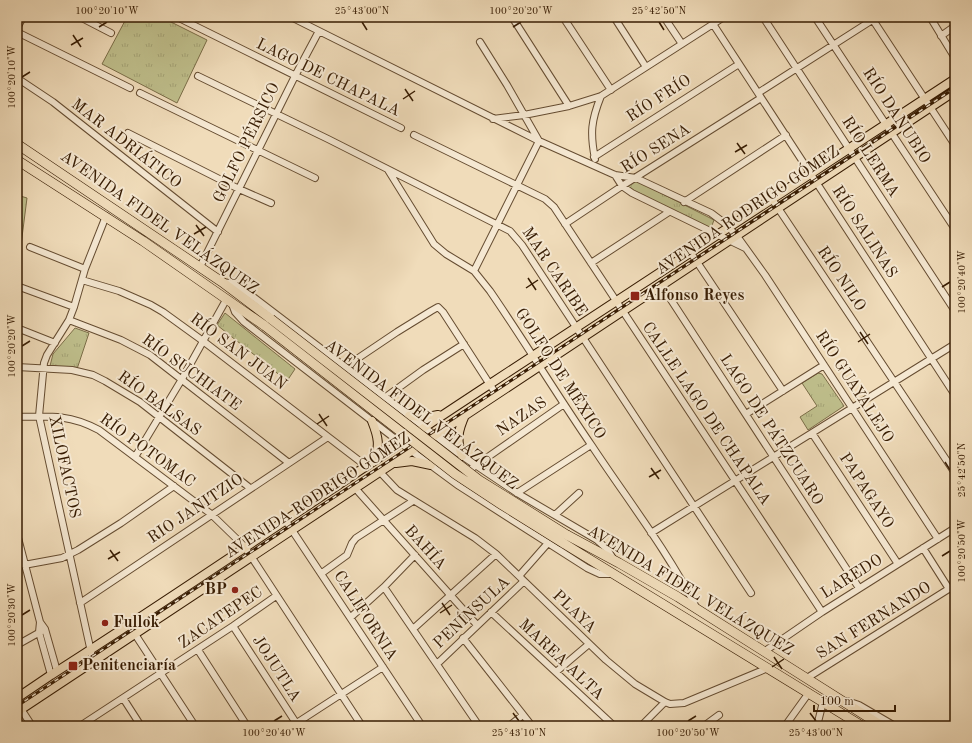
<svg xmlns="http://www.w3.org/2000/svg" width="972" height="743" font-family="'Old Standard TT',serif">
	<defs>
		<pattern id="park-tufts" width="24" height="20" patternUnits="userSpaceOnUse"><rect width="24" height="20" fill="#bfbf8c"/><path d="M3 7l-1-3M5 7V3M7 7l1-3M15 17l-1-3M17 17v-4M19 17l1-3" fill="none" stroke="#a5a477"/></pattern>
	</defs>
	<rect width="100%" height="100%" fill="#f0dcba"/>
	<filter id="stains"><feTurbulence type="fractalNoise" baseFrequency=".005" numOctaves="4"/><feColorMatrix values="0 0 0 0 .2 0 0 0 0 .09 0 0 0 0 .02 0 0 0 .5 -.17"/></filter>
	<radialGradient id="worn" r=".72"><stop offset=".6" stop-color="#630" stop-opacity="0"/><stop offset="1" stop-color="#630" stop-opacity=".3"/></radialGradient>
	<path fill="url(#park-tufts)" stroke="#7b6e48" d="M127,17H161L207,40L177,103L102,64Z
		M637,181L714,220L711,228L708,229L627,188L630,184Z
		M17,195L27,198L21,245H17Z
		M225,313L295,369L287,381L217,325Z
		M75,328L89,333L77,369L50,366L53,354Z
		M818,373L822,374L844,406L808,430L800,417L817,406L802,383Z"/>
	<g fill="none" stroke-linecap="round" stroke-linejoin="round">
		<defs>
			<path id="minor" d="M80,17L111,33
				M291,17L539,141L615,175L636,178L711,213L723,222L737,236L765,275L938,539
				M512,17L569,106
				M563,17L611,90
				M614,17L646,67
				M664,17L682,44
				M763,17L955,311
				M815,17L955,229
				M871,17L955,145
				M930,17L955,58
				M179,18L401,128
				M713,24L955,395
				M17,28L23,17
				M17,32L130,88
				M941,36L955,26
				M198,76L328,139L510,231L522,245L751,593
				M17,78L53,102L218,232
				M140,93L315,178
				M758,93L877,17
				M493,119L524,115L569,106L601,96L724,17
				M128,133L239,189L271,203
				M414,135L545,199L554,207L822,612
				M594,157L739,64
				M595,159C590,133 591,121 601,96
				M388,170L434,244L446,254L474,271L490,291C525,342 557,395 592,446C627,499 667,550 696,607
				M615,175L622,186L632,193L745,248
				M772,199L955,473
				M684,202L786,135
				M565,224L622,186L761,98
				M30,247L85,269
				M691,253L783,391
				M591,263L669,212
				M200,267L295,76L319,31
				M474,271L539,141L507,85L480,42
				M82,280L119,291L151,305L163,312L203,341L366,466
				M223,282L235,284L252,296L462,456L517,493L597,540L607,549L614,560
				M17,286L74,307
				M662,286L859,588
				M232,304L235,312L244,322L398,441L459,486L587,568L600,574H613
				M69,320L121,340L150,355L289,463
				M17,328L55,343
				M17,367L72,370L93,375L105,381L140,402L250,488
				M345,367L397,332L431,311L438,307L443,312L496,394
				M383,399L423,370L464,344
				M746,414L824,365
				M17,417C48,416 70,414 99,430L211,514L245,547L362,726
				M812,433L898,564
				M135,457L182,379L226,300
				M380,472L397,490L475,538L496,554L606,660L635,684L665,702L670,704L684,703L768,668
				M465,473L564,404
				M355,488L477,625
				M517,493L591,445
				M555,515L579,493
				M286,521L422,726
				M651,533L955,344
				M17,534L40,622L39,632L51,675
				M923,548L949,589
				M24,565L62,558L78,550L121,523L174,486
				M322,573L347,555L352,543L356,538L413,501
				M519,576L548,543
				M384,587L479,726
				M80,603L328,437
				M491,612L614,726
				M351,617L384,587L415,555
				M40,622L45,629L57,671
				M129,625L195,726
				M233,626L298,726
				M413,629L496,554
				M463,638L532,726
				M17,645L42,631
				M198,650L247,726
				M765,651L822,612L955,528
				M93,661L39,416L44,363L47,355L69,320L74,307L85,269L106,216
				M437,664L524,581
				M556,672L589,644
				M807,678L955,585
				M123,698L141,726
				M847,701L859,705L895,726
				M21,709L32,726
				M80,726L233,626L276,596
				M292,726L383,667
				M509,726L523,715
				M641,726L665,702
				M704,726L719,715
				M785,726L808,694
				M817,726L823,702"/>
			<path id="major" d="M409,416L428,417L438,415
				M372,421C378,436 381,447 373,462
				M462,456C456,439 458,431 465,415
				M396,463L412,461L431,465
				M17,698L51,675C199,581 343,480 490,384L955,79
				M17,712L955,91"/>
			<path id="highway" d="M17,144L222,282L271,319
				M17,160L143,241L265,326
				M567,535L619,563L678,597L882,726
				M563,543L862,726"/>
		</defs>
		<use href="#minor" stroke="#654c31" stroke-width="8"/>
		<use href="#major" stroke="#371c03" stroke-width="10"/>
		<use href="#highway" stroke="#371c03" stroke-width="10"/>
		<use href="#minor" stroke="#f5e8d2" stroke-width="6"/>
		<use href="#major" stroke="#f0dcba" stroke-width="8"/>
		<use href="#highway" stroke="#f0dcba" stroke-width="9"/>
		<defs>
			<path id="rail" d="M17,706L955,88"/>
		</defs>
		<use href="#rail" stroke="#371c03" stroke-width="3"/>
		<use href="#rail" stroke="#f5e8d2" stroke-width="1.5" stroke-dasharray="4.5" stroke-linecap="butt"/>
		<defs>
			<path id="highway-bridge" d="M271,319L479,480L567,535
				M265,326L455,474L502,505L563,543"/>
		</defs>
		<use href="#highway-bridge" stroke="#371c03" stroke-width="10" stroke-linecap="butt"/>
		<use href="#highway-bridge" stroke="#f0dcba" stroke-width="9"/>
	</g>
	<path fill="none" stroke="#371c03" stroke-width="1.5" d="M362,22L367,30M659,22L664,30M99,27L107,22M513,27L521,22M73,35L81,47M71,45L83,38M22,77L30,72M405,89L413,101M403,99L415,91M737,143L745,154M735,152L747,145M196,225L204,236M194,234L206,227M528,278L536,290M942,287L950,282M526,288L538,280M860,332L868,344M858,342L870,334M22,346L30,341M319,414L327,426M317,424L329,416M945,462L950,470M651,468L659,479M649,477L661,470M110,550L118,561M942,556L950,551M108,559L120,552M442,603L450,615M440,613L452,605M22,615L30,610M774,657L782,669M772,667L784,659M513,713L519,721M810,713L816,721M274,721L282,716M688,721L696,716"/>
	<g fill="#8f2418" stroke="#f5e8d2" stroke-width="1.5">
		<rect x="630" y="291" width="10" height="10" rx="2"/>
		<circle cx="235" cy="590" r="4"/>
		<circle cx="105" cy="623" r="4"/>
		<rect x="68" y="661" width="10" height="10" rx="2"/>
	</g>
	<g text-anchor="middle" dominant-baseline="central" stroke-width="4" stroke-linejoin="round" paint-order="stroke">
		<g font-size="16" fill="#371c03" stroke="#f5e8d2">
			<text transform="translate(328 78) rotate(26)">LAGO DE CHAPALA</text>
			<text transform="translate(659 99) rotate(-33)">RÍO FRÍO</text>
			<text transform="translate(896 116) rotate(57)">RÍO DANUBIO</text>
			<text transform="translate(247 143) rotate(-64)">GOLFO PÉRSICO</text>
			<text transform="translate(126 144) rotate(38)">MAR ADRIÁTICO</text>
			<text transform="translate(656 149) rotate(-32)">RÍO SENA</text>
			<text transform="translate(870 157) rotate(57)">RÍO LERMA</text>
			<text transform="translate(748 211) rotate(-34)">AVENIDA RODRIGO GÓMEZ</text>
			<text transform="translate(159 223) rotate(35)">AVENIDA FIDEL VELÁZQUEZ</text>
			<text transform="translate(864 232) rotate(57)">RÍO SALINAS</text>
			<text transform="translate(554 272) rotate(56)">MAR CARIBE</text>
			<text transform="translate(841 279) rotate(56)">RÍO NILO</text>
			<text transform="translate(238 352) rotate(37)">RÍO SAN JUAN</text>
			<text transform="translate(191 373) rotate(36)">RÍO SUCHIATE</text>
			<text transform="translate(560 374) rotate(57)">GOLFO DE MÉXICO</text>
			<text transform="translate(854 387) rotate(57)">RÍO GUAYALEJO</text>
			<text transform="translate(159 404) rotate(36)">RÍO BALSAS</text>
			<text transform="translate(706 414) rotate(56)">CALLE LAGO DE CHAPALA</text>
			<text transform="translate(421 415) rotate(37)">AVENIDA FIDEL VELÁZQUEZ</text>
			<text transform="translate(522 417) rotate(-34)">NAZAS</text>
			<text transform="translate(771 430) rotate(57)">LAGO DE PÁTZCUARO</text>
			<text transform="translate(147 451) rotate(36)">RÍO POTOMAC</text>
			<text transform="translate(64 467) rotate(78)">XILOFACTOS</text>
			<text transform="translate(866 491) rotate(57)">PAPAGAYO</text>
			<text transform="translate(318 496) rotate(-33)">AVENIDA RODRIGO GÓMEZ</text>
			<text transform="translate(196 509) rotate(-34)">RIO JANITZIO</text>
			<text transform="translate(425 548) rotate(48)">BAHÍA</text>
			<text transform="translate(852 577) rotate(-32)">LAREDO</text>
			<text transform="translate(690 591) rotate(31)">AVENIDA FIDEL VELÁZQUEZ</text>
			<text transform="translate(574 612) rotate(44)">PLAYA</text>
			<text transform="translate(472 613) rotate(-43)">PENÍNSULA</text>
			<text transform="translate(365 616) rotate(57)">CALIFORNIA</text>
			<text transform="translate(221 618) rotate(-34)">ZACATEPEC</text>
			<text transform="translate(874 621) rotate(-32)">SAN FERNANDO</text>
			<text transform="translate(561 660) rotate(43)">MAREA ALTA</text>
			<text transform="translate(276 669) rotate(57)">JOJUTLA</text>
		</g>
		<g font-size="16" font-weight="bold" fill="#371c03" stroke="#f5e8d2" text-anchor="start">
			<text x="644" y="296">Alfonso Reyes</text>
			<text x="227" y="590" text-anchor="end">BP</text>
			<text x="113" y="623">Fullok</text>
			<text x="82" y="666">Penitenciaría</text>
		</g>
	</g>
	<rect width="972" height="743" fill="none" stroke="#f0dcba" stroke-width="44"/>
	<path d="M814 705v6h81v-6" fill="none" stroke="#371c03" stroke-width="2"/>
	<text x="820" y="705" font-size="12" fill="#371c03" stroke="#f5e8d2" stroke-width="3" paint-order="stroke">100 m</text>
	<rect x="22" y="22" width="928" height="699" fill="none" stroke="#371c03" stroke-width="1.5"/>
	<g font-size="10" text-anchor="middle" fill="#371c03">
		<text x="107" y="14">100°20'10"W</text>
		<text x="362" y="14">25°43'00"N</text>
		<text x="521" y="14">100°20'20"W</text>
		<text x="659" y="14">25°42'50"N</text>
		<text transform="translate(11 77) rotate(-90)" y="4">100°20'10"W</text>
		<text transform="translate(961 282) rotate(-90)" y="4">100°20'40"W</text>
		<text transform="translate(11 346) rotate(-90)" y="4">100°20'20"W</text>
		<text transform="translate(961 470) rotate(-90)" y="4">25°42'50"N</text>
		<text transform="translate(961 551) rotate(-90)" y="4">100°20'50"W</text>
		<text transform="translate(11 615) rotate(-90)" y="4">100°20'30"W</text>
		<text x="274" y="736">100°20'40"W</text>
		<text x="519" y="736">25°43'10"N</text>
		<text x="688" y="736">100°20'50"W</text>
		<text x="816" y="736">25°43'00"N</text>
	</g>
	<rect width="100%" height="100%" filter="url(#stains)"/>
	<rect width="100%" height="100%" fill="url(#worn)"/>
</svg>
